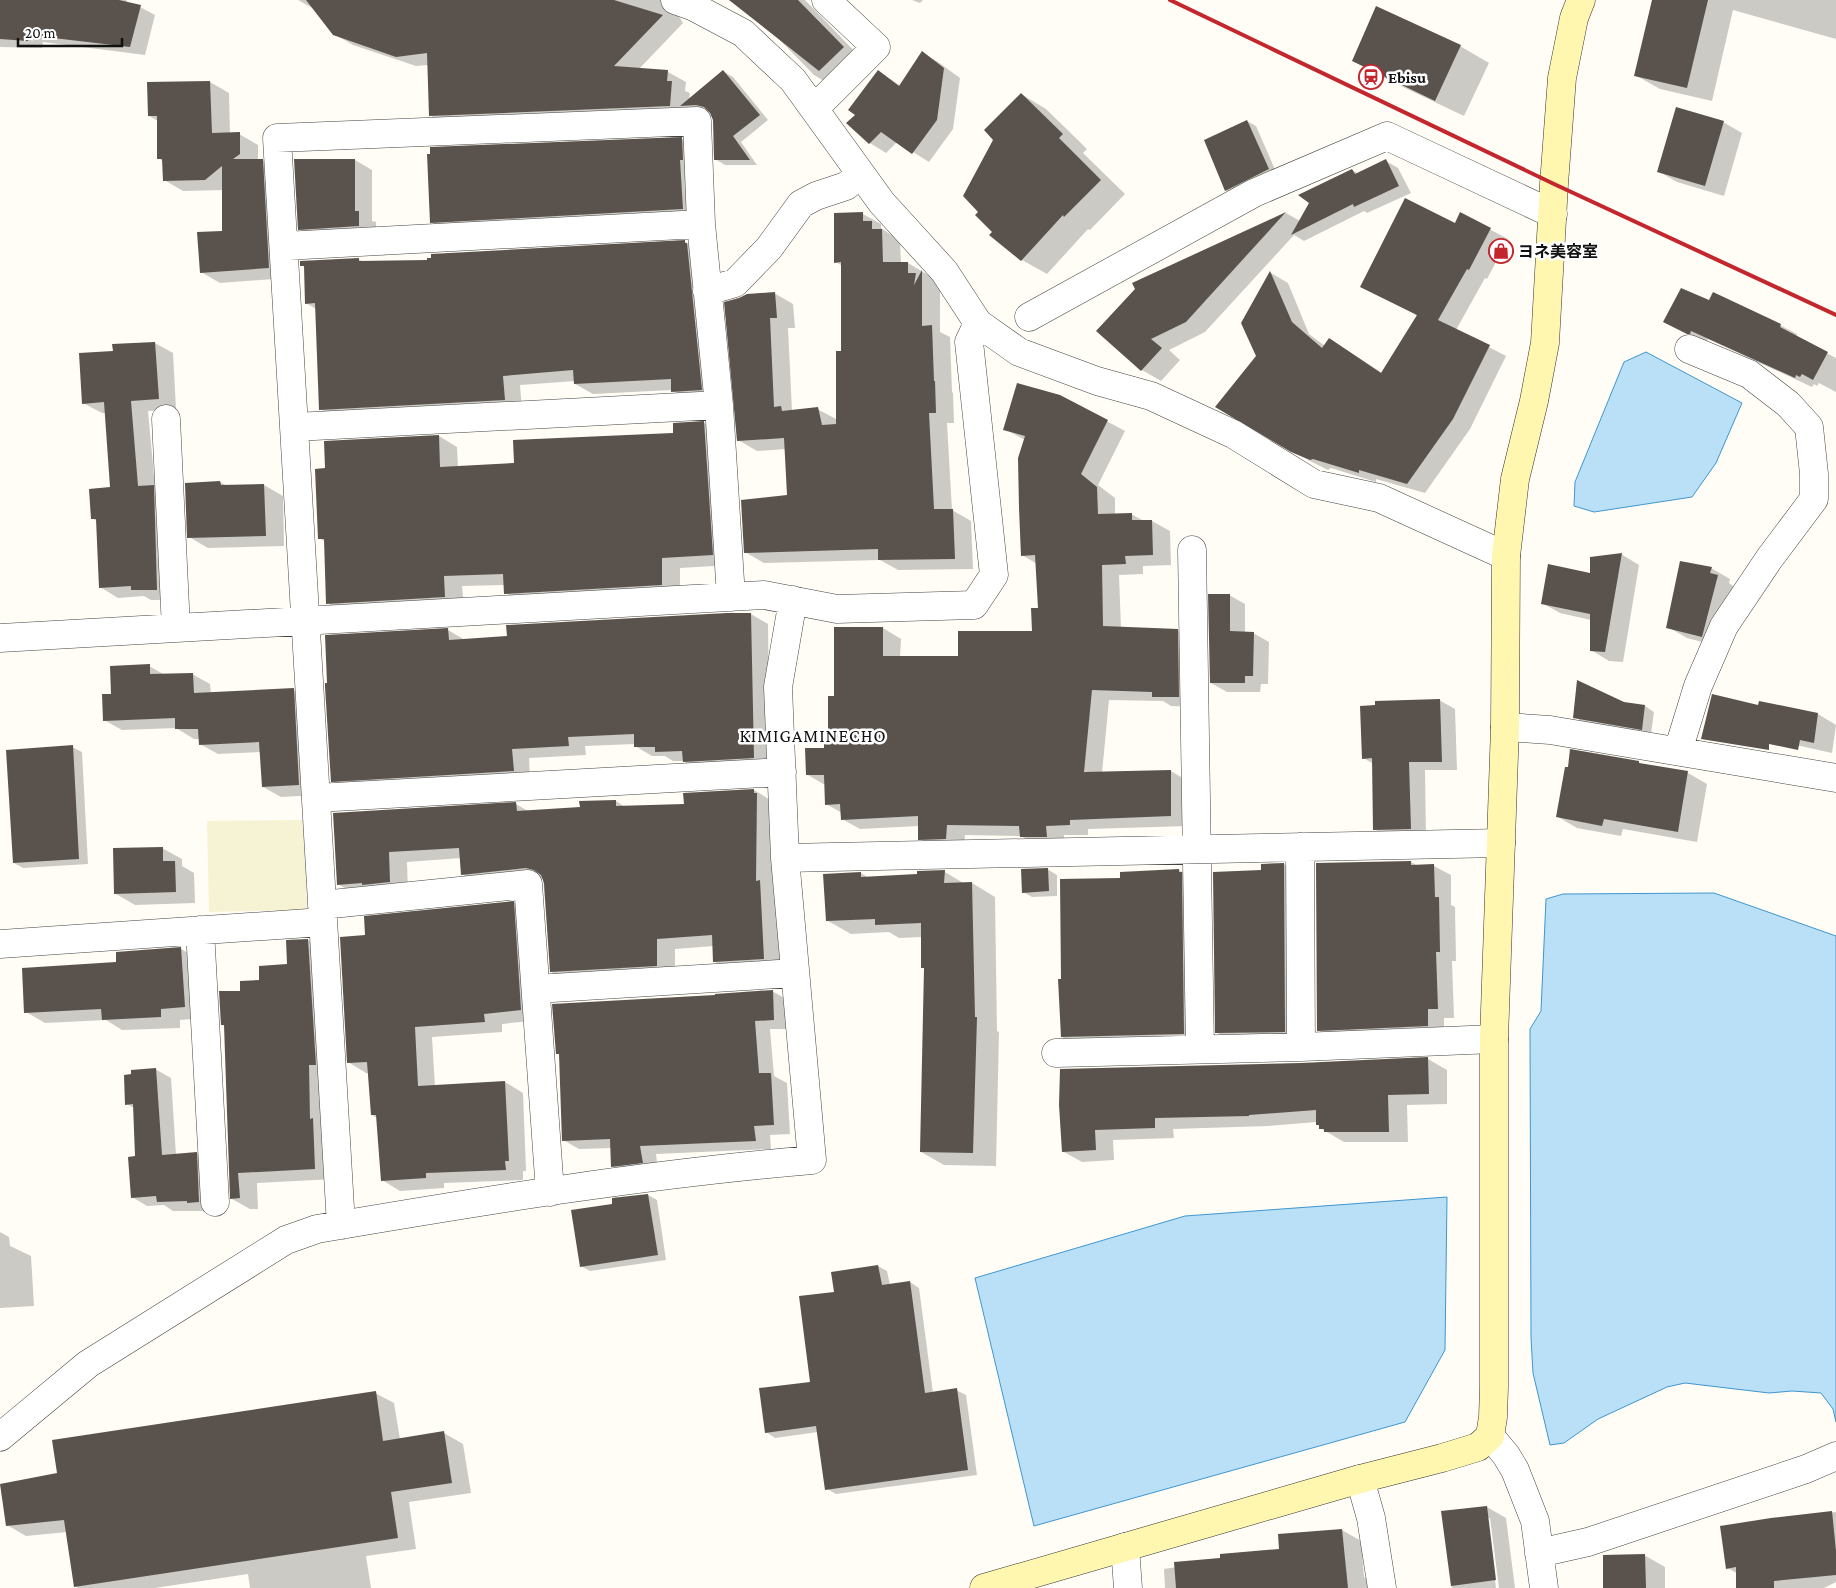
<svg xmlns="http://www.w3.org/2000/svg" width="1836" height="1588" font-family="'Crimson Pro','Noto Sans JP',serif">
	<rect width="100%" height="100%" fill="#fffdf5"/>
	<path fill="#f6f3d4" d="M305,820L307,910L209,912L207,821Z"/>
	<path fill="#b9e0f7" stroke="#3f96cf" d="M1646,352L1742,403L1716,463L1692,497L1594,512L1574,506L1575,482L1624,362Z
		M1714,893L1836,936V1422L1833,1409L1821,1393L1792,1391L1769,1393L1685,1383L1667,1387L1598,1419L1564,1443L1550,1445L1533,1373L1531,1338L1530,1029L1541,1011L1546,899L1563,894Z
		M1447,1197L1445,1350L1405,1422L1034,1526L975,1278L1185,1216Z"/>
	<path fill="#0003" d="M0,0H126L128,3L140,7L155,15L145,55L43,42L42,48L0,47Z
		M298,0H682L678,15L683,23L639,69L668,72L686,82L685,91L690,93L689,100L724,72L733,77L768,120L741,142L757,165H725L715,159L714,120L710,111L707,110L448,126L430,115L428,65L416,66L353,45L334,34L316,10Z
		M731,0H805L861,58L832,86L814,75L771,31Z
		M912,0H923L920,3Z
		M1659,0H1836V39L1733,10L1712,101L1660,89L1635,75Z
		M1460,46L1489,63L1464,116L1382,77L1354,61Z
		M922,53L938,62L960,78L953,129L929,162L897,142L886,153L870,143L848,123L857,114L879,72L901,86Z
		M210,82L229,93L230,134H239L258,145V160H262L281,171L288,278L220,283L201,272L224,232V190L183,191L164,180L163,161L158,158V121L149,116Z
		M1021,94L1046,109L1087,149L1083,153L1125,194L1090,230L1088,229L1047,274L1022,260L991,235L994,232L979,212Z
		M1247,121L1256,126L1277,174L1235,196L1226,190Z
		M1723,122L1742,133L1724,196L1677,182L1658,171Z
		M682,139L700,149L701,219L449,233L431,222Z
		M355,160L372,170V221L376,222V236L317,239L299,229Z
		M1386,161L1398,168L1411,193L1367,213L1364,211L1304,241L1294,235L1205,332L1169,350L1180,360L1161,381L1142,370L1098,331L1136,290L1134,284L1286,213L1300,221L1352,170L1359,174Z
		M863,214L881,224V228L900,241L901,263H908L940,282V332L950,337L952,392L953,393L954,423H947L952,510L971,521L973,569L898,570L880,560L764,563L745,552L789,496L786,449L757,451L738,440L774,293L793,304L795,328H788L792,411L817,409L838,420L842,352V266L836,262Z
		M1461,214L1508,239L1487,279L1485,278L1456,330L1506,356L1470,429L1425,493L1376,479V482L1331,468L1328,470L1310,461L1217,407L1258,357L1271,273L1288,283L1309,334L1325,346L1330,339L1382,373L1418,316L1362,286L1455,225Z
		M685,242L703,252L719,400L690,401L672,390L593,394L575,384V381L520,385L522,410L338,420L320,409L316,309L306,303L305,267L301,265L358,259L364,262L429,261Z
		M1709,302L1780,325L1797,334L1796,337L1836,358V392L1819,383L1817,386L1814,384L1812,387L1708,339L1705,343L1682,331Z
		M155,343L173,353L176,409L148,411L155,487L171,497L174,600H151L144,596L118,598L100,587L98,522L92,518L111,489L106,413H102L83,403L114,352Z
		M1060,396L1125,431L1098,485L1115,498V514H1131L1144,521H1152L1170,531L1171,565L1143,566V574L1119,575L1121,628L1177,630L1195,640L1196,707L1171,706L1163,701L1109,700L1102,773L1171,771L1189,782V826L1088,829V835H1064V846L1039,847L1021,836L965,835L964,849H937L919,839V826L860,829L842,819V813L826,804L825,785L808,775L826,749L836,697L883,628L901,639L900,658H959L1033,632L1039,609L1037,564L1022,555L1025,440L1005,429Z
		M704,423L723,433L731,565L680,568V595L524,604L506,593L505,585L462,586L464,607L345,614L327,603L326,542L319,538L327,469L439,436L457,447L458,467L515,465L674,434Z
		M220,482L227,486L264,485L283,496L284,546L208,548L189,537Z
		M1621,554L1639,565L1623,662L1609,661L1591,650V620L1560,613L1542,603L1591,575Z
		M1711,568L1730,579L1729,583L1736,588L1721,647L1687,638L1668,627Z
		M1229,595L1245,604V633H1253L1269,642L1268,684H1261L1260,692H1227L1211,683Z
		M751,614L768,624L770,767L701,771L683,761H673L665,756H652L635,746V744L585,746L586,755L529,758L530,781L349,791L332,781L448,630L465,640Z
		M149,666L165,675L192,674L210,684L211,694L293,690L311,700L317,795L281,797L263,787L261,752L218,754L200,744V739H194L176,728L122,730L104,720L112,696Z
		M1439,700L1455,709L1457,770H1425L1426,838H1390L1374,829V764L1363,758Z
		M1760,703L1818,714L1836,725L1832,753L1774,740Z
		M1623,704L1645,706L1654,712L1651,734L1584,723L1575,717Z
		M72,747L82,752L88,864L23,868L14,863Z
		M1638,762L1645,766L1688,773L1707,784L1697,842L1623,829L1621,836L1577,828L1558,817Z
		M754,790L772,801L782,969L733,972L715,962L714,946L675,949V976L569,982L551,972L543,878L480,885L462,874L461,858L407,862L408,892L356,895L338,884L334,814L516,804L528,811L581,808L616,801L625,807L685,805Z
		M162,848L182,859V866L194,873L195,903L135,905L116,894Z
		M1411,862L1418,866H1434L1451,875V905L1455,907L1456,961H1452L1454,1018H1444V1035L1334,1040L1318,1030Z
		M1284,864L1303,875L1304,1042L1236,1044L1217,1033L1262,871V865Z
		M1047,869L1057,875V896L1032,897L1023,892Z
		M1179,870L1194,879L1199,1043L1078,1046L1062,1037V980L1122,879Z
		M945,872L965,884L972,883L995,897L997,1031L999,1032L996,1166L944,1165L921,1152L925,969L922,967V937L899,938L889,932L851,934L828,921L861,873L869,878L918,875Z
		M513,902L531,913L539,1020L502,1024V1032L432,1037L435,1087L505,1082L523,1093L526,1171H523V1180L444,1183V1188L400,1191L382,1180L377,1118L372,1115L369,1073H366L348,1062L366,936Z
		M308,940L327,951L334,1179L257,1183L258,1209H250L232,1199L225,1026L222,1025L241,992L288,965L287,942Z
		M181,949L200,960L203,1018L180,1020V1028L122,1030L106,1020L45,1023L26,1012L118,964Z
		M772,991L788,1000L790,1029H770L774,1076L787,1083L790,1134L770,1135L771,1149L656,1154L658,1171L628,1175L612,1166V1148L579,1149L563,1140L561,1055L557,1053L716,996Z
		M1428,1059L1447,1070V1104L1407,1105L1408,1142H1344L1320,1128L1317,1122L1268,1126L1173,1129L1174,1138L1113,1140L1114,1160L1082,1162L1064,1152L1060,1105L1301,1064Z
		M155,1069L171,1078L176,1155L196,1153L212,1162L215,1211H173L164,1205L147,1206L132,1197L137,1158L134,1108L127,1104L133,1076Z
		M648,1195L657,1200L666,1260L590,1271L581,1266L613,1205Z
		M0,1232L9,1237L10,1246L31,1256L34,1306L0,1308Z
		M878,1266L887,1271L890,1285L910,1282L919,1288L933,1393L956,1390L966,1395L977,1475L836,1494L827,1489L818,1432L775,1438L766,1432L812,1383L836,1293Z
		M375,1393L394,1403L400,1439L444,1433L463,1444L471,1493L409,1502L416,1549L366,1556L371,1588H250L248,1574L155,1588H78L75,1586L67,1532L26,1536L7,1525L58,1474Z
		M1487,1507L1506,1518L1515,1588H1499L1490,1518H1487L1496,1588H1452L1442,1512Z
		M1836,1512V1582L1824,1588H1738V1574L1728,1568L1772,1519Z
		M1342,1530L1361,1541L1364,1577L1383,1588H1165L1164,1569L1281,1551L1279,1535Z
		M1644,1555L1665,1567V1588H1604Z"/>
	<path fill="#5a524d" d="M0,0H119L141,5L130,47L28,35V41L0,39Z
		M306,0H614L663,15L614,66L668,70L667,81H672L670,106L429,116L427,53L396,57L333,35Z
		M729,0H798L844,47L819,71Z
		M1652,0H1708L1687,88L1634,76Z
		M1376,6L1461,45L1435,101L1352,61Z
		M922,51L944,68L937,120L912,154L881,132L869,144L846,123L855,115L848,110L878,70L899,86Z
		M723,70L760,115L733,136L750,160H714L713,120L710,113L704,107L696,105L680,106Z
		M210,81L212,133L240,132V154L233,159H263L269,268L200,273L197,232L222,231V166L205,180L163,181L162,159H157V116H148L147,82Z
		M1021,93L1063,134L1059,138L1101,180L1064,217L1063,215L1021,261L989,235L992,232L975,215L978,212L963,196L993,140L984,130Z
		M1676,107L1724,121L1705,186L1657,172Z
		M1247,120L1269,169L1225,191L1204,140Z
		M682,137L683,160H680L683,209L430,223L427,154H430V147Z
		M294,159H355V211H359V226L298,230Z
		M1386,159L1399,186L1354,207L1353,204L1291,235L1309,203L1298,195L1352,169L1355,174Z
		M1405,198L1455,223L1460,212L1491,228L1469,270L1467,269L1438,320L1490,345L1453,419L1407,484L1359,470V473L1313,459L1310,460L1291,452L1215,407L1256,356L1241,323L1270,271L1292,322L1322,348L1329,338L1381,373L1417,315L1360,287Z
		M863,212V221H872V229H882L883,262H908V273H916L914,285L922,270V326L932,325L934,381H935L936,413H929L934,509H953L955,559L878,560V549L744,553L741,500L787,495L784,438L737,441L724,302L739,298L747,294L775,292L777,318H770L774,407L781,406L782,411L818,407L822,425L836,424V351H841V262L834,263V213Z
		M1286,212L1186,322L1151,339L1162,348L1141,371L1096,331L1135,289L1132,283Z
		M685,240V243H687L702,390L671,392V379L574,384L573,370L503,376L505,400L319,410L315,303L305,304L304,266H300V261L359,258V261L427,260V258H431V254Z
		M1681,288L1709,300L1713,292L1781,324L1780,327L1828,352L1813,380L1802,374L1800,377L1796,375L1795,378L1691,331L1690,334H1687L1663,322Z
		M155,342L159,399L131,401L138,486L154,485L157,590H131V586L99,588L96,519H91L89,489L110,487L104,402L82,404L79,353L113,351L112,344Z
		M1017,383L1060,395L1108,420L1081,474L1097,487L1098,514L1132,513V520H1152L1153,555L1125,556L1126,564L1102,565L1103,626L1178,629L1179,697H1152V692L1092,690L1084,772L1171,770V816L1070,820V825L1046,826L1047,837H1020L1019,826L947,825L946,839L918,840V816L841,820L840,804L825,805L824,775H806L805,748H824V736H828V696H834V627H883V656H958V631H1032L1031,608H1038L1035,555L1021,556L1019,508L1018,458L1025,436L1003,430Z
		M704,421L713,555L662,558V585L504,594L503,574L444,576L445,597L326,604L324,539H318L315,469L325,468L324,441L439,435L440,467L514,463L513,440L673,433V423Z
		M220,481L221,485L264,484L266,536L187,538L185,483Z
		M1622,553L1605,652L1590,651V614L1541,604L1548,564L1590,573V557Z
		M1680,561L1712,567L1710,573L1718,575L1702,637L1666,628Z
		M1208,594H1230V631L1254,632L1253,676H1245V683H1210Z
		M727,613H751L754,758L683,762L682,751L655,752V747H634V734L568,737L569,746L512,749L514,771L331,782L325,687V683H327L325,635L448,628L449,640L507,636L506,625Z
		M150,664V674L193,673L194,693L294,688L299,785L262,787L259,742L199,745L198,729H175V718L103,721L102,694H111L110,666Z
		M1577,680L1624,702L1645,705L1642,730L1573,718Z
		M1712,694L1758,705L1759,701L1818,713L1814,743L1800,740L1798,750L1769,744V750L1701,739Z
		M1440,699L1442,762H1409L1411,829L1373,830L1372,758L1362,759L1360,706L1375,705V701Z
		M73,745L79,859L13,863L6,750Z
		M1570,749L1639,761V763L1688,771L1678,832L1604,819L1602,826L1556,817L1565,767H1568Z
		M754,789V793H757L756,881L760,880L764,959L713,962L712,935L657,939V966L550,972L544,883L541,875L534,870L526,868L461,875L459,848L389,852L390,882L362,885V883L337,885L333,813L516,802L517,811L580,807L579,801L616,800V806L684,804L683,793Z
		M163,847V861H175L176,892L114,894L113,848Z
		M1411,861V865L1434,864L1435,897H1439L1440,952H1436L1438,1009H1428V1026L1317,1031L1316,863Z
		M1284,863L1285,1032L1215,1033L1213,872L1261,870V864Z
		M1048,868L1049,891L1022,893L1021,869Z
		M1179,869V872H1182L1184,1034L1061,1037L1058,979H1061L1060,879L1120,878V872Z
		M945,870L944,883L972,882L975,1017H977L973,1153L920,1152L924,968H921V923L875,925V919L826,921L823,874L861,872V877L917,874V871Z
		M514,901L521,1010L484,1014L485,1022L415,1027L418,1086L505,1081L509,1161H505L506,1170L426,1173V1178L381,1181L376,1115H371L367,1062L347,1063L340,937L365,935L364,916Z
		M308,939L316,1065H309L310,1119L313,1118L315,1169L238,1173L240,1198L230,1199L224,1025H221L219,991H240V981L259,980V966L287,964L286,940Z
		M181,947L185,1007L161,1009V1017L102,1020L101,1009L24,1013L22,968L116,962V952Z
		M773,990L774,1020L755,1021L759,1073H771L774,1125L754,1126L756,1141L640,1146L643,1163L611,1167L610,1139L562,1141L559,1054H556L552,1004L715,995V994Z
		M1428,1057L1429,1094L1388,1095L1389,1132H1324V1129H1319V1125H1316V1110L1249,1115V1116L1155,1118V1128L1095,1130L1096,1150L1062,1152L1059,1105L1060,1069L1301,1063Z
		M156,1068L162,1155L197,1152L199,1202L187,1203V1201L157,1202L156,1196L131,1198L128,1157L135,1156L133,1104L125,1105L124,1075L131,1074V1070Z
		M648,1194L658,1255L580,1267L571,1210L612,1204V1198Z
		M878,1265L882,1285L910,1281L925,1393L957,1388L968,1470L825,1490L816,1426L765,1433L759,1388L810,1382L799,1296L834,1292L831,1272Z
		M376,1391L383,1441L444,1431L452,1483L391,1492L398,1538L74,1587L64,1520L6,1526L0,1484L57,1473L52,1440Z
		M1487,1506L1496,1580L1451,1586L1441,1511Z
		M1832,1511L1836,1551V1575L1774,1581V1588H1736V1567L1726,1569L1720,1526L1771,1518Z
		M1342,1529L1348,1588H1176L1174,1562L1220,1558V1554L1279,1549L1278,1534Z
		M1645,1554L1646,1588H1603V1555Z"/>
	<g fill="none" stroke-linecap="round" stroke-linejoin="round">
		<defs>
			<path id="street" d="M675,0L692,6L743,33L793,80L882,203L944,271L978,323L1019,352L1097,381L1151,396L1233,434L1314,484L1379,498L1506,556
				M814,109L876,47L826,0
				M284,246L701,224
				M707,291L735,283L769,248L801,204L816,196L846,186L861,174
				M1029,317L1254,193L1387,136L1553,214
				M166,419L176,628
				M295,427L719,405
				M1192,550L1200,1049
				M0,638L764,595L837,609L974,605L994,575L969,342L978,323
				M1505,727L1550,730L1836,778
				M1678,751L1698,686L1724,626L1769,559L1814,499V474L1809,427L1788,404L1749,374L1689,349
				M316,798L782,772
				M1300,847L1301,1047
				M785,858L1501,843
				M322,905L528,884L550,1192
				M200,930L215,1202
				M0,944L323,922
				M536,989L795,973
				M1056,1053L1301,1047L1494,1039
				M341,1225L277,138L697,121L701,224L719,405L731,597
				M1490,1436L1506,1455L1515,1470L1535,1521L1544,1588
				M0,1437L88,1364L286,1240L317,1229C481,1201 646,1174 812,1160L785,858L778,687L793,600
				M1360,1479L1371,1518L1382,1588
				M1125,1547L1128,1588
				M1539,1553L1588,1542L1806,1469L1836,1456"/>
			<path id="secondary" d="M984,1588L1360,1479L1442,1458L1478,1447L1490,1436L1493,1417L1494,1387V1039L1505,727L1506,556L1515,479L1534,401L1545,343L1554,184L1562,78L1574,18L1581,0"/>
		</defs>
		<use href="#street" stroke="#444" stroke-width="29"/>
		<use href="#secondary" stroke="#333" stroke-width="29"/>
		<use href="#street" stroke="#fff" stroke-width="28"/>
		<use href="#secondary" stroke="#fff6b0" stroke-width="28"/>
		<path stroke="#c4262e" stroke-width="4" d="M1170,0L1554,184L1836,315"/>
	</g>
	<defs>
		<symbol id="station-ring" viewBox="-11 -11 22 22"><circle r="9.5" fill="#fff" stroke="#c4262e" stroke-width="1.5"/><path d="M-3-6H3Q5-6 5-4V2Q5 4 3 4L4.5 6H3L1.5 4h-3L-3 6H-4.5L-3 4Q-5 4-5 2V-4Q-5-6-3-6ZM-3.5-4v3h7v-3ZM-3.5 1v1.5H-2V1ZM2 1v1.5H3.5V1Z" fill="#c4262e"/></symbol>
		<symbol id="shop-ring" viewBox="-11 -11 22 22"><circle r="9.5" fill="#fff" stroke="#c4262e" stroke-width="1.5"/><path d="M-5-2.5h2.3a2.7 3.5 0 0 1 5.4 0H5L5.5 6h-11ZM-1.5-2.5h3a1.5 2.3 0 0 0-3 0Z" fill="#c4262e"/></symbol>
	</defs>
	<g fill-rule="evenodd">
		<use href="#station-ring" x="1357" y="63" width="28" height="28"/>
		<use href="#shop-ring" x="1487" y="237" width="28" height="28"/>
	</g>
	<g text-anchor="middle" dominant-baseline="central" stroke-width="5" stroke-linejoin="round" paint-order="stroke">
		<g font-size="16" font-weight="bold" fill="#111" stroke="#fff" text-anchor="start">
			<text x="1388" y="77">Ebisu</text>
			<text x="1518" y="251">ヨネ美容室</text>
		</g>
		<g font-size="18" letter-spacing="1" fill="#111" stroke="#fff">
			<text x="813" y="736">KIMIGAMINECHO</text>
		</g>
	</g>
	<path d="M18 38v8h104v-8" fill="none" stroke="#111111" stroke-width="2.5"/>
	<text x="25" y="38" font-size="15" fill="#111111" stroke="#ffffff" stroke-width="4" paint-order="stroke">20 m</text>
</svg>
